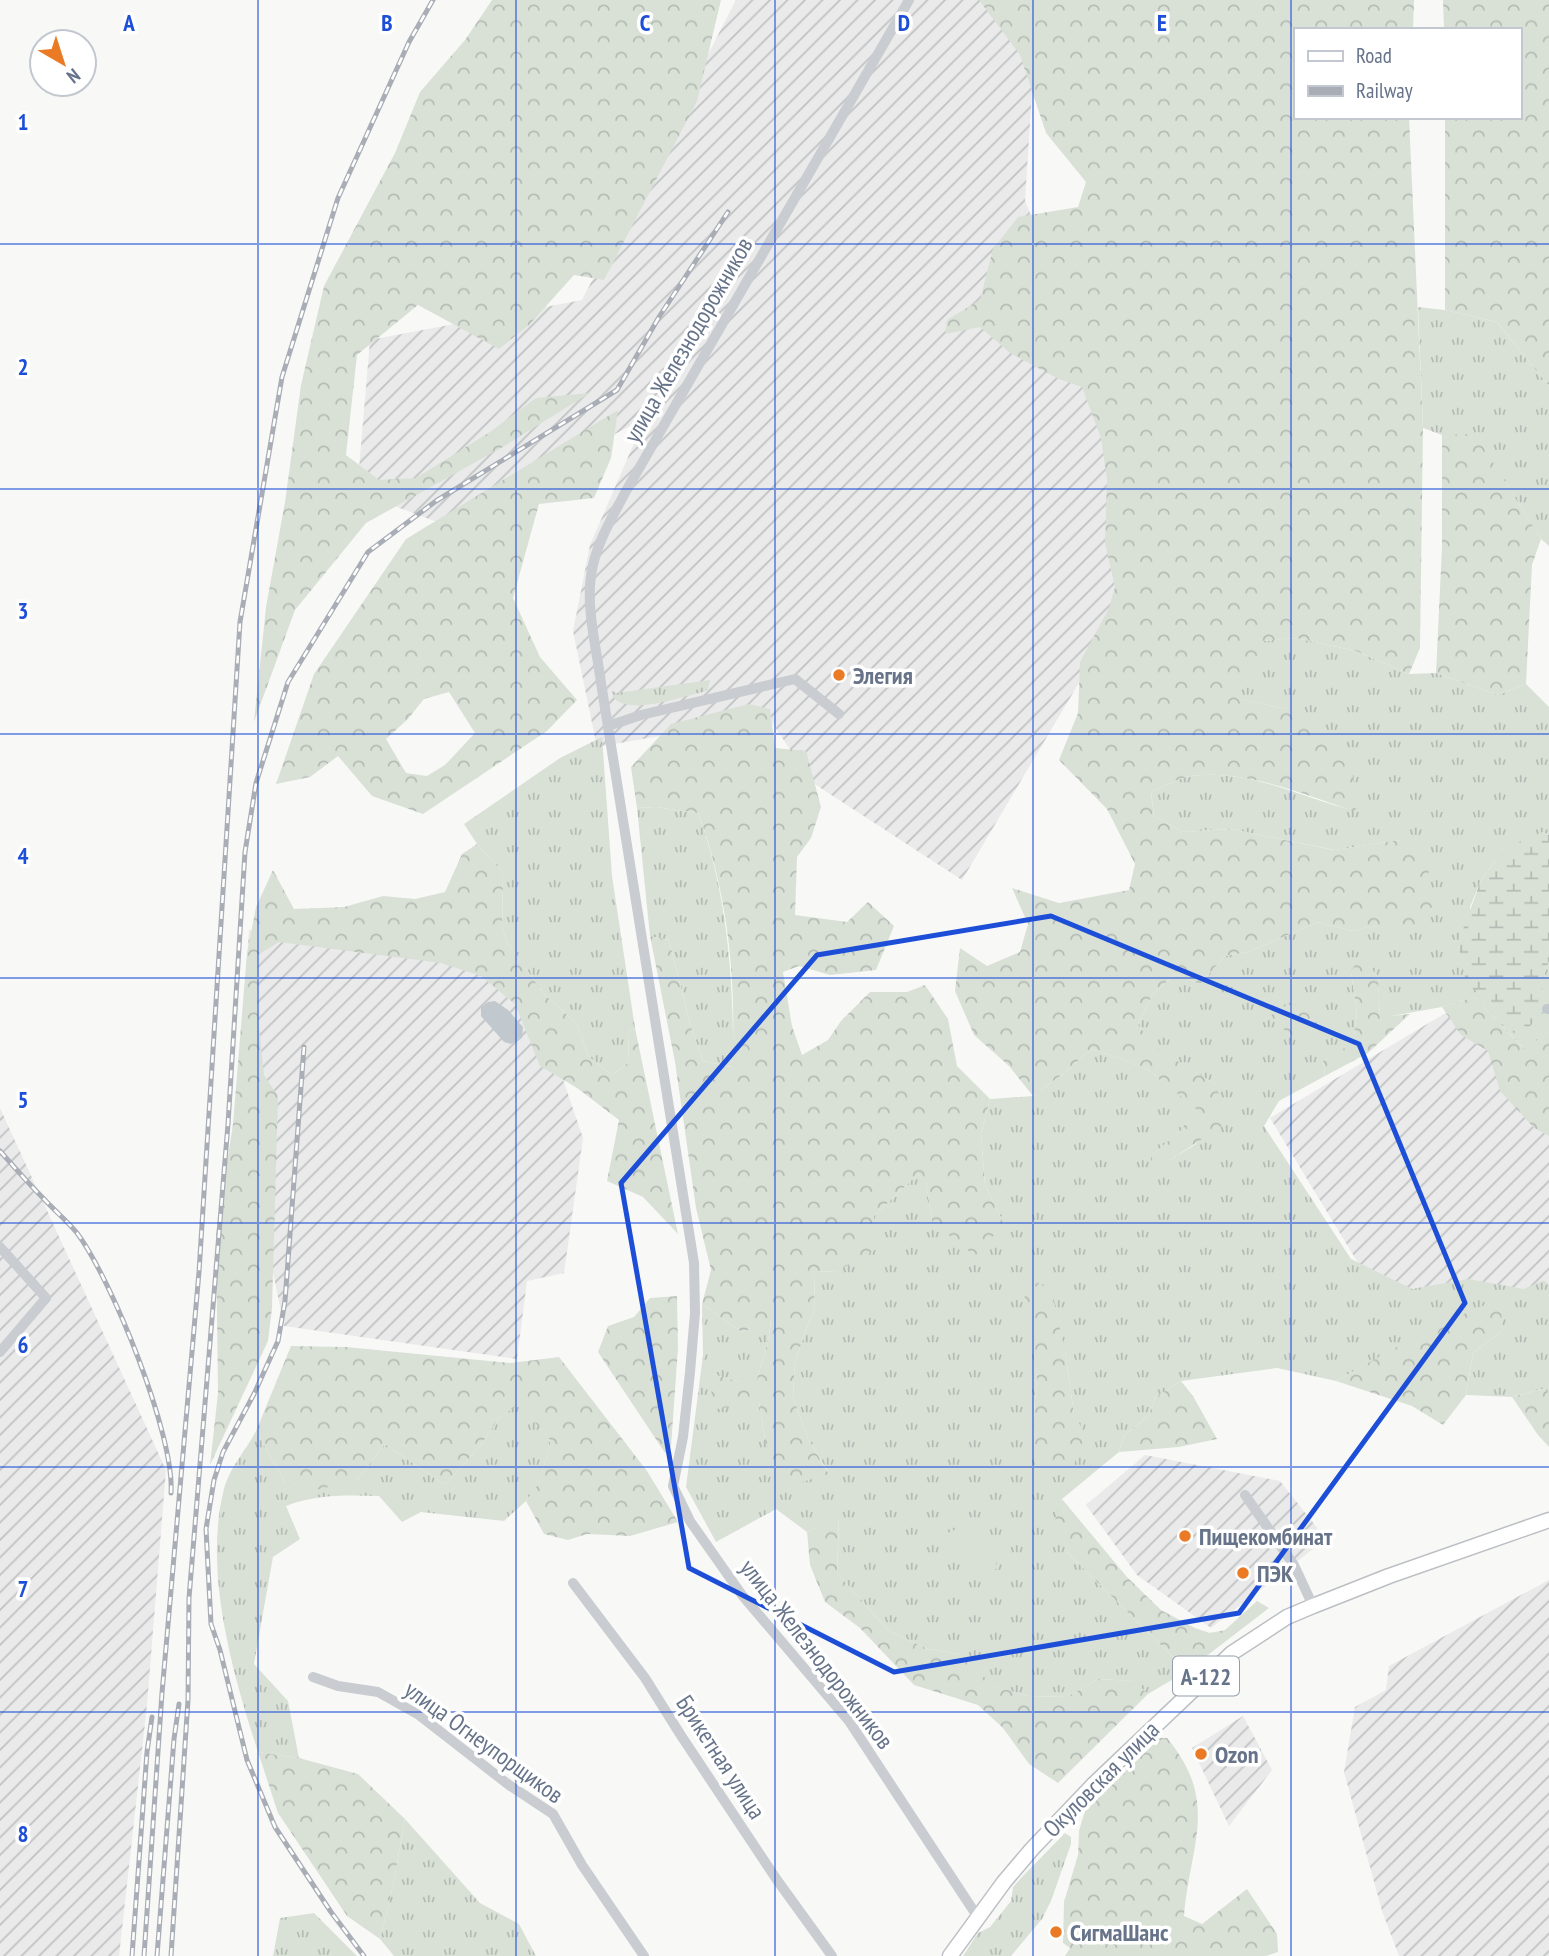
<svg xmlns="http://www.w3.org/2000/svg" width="1549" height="1956" font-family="'PT Sans Narrow',sans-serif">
	<defs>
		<pattern id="industrial-furrows" width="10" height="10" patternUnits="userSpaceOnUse" patternTransform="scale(1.75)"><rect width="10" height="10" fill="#e9eae9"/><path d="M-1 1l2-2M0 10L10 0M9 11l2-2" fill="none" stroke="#c1c2c3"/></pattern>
		<pattern id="grass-tufts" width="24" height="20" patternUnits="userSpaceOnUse" patternTransform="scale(1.75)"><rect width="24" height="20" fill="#d9e1d7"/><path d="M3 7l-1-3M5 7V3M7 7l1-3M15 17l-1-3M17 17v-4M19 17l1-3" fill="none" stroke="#b4bbb4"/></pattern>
		<pattern id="forest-crowns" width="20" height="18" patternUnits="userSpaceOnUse" patternTransform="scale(1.75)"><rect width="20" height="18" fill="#d9e1d7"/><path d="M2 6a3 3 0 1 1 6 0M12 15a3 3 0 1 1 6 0" fill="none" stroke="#b4bbb4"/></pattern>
		<pattern id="wetland-marsh" width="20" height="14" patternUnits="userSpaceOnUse" patternTransform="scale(1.75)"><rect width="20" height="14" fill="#d9e1d7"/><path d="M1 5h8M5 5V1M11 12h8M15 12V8" fill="none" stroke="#b4bbb4"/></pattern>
	</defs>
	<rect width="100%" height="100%" fill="#f8f9f6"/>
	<path fill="url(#industrial-furrows)" d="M736,0H1043L1037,14L1025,201L1165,538L962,880L813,783L768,717L597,747L573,631L590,545L645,418L445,525L357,492L370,340L582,300Z
		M249,930L522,960L583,1138L564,1273L527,1281L517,1359L284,1326L237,1098Z
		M1534,960L1549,984V1284L1515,1306L1406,1342L1270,1118Z
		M0,1108L166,1470L147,1705L119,1956H0Z
		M1145,1455L1280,1481L1326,1539L1211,1628L1137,1575L1086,1505Z
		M1549,1580V1956H1399L1382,1911L1344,1772L1355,1707L1386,1690L1389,1666Z
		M1243,1716L1272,1770L1229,1826L1192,1748Z"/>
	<path fill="url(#grass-tufts)" fill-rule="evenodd" d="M1418,307L1445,310L1497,322L1549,386V546L1541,539L1475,435H1442L1423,428Z
		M1296,638L1356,651L1409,674L1436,673L1498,695L1526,684L1549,707V835L1543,832L1495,861L1481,880L1470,907L1478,992L1490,998L1500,1024L1541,984L1549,961V1032L1525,1049L1474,997L1442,1007L1380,1018L1378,977L1360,955L1351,972L1357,1012L1353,1044L1323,1061L1325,1076L1279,1101L1264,1126L1351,1259L1412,1289L1468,1279L1524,1289L1544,1280L1549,1285V1392L1542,1389L1512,1397L1466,1395L1473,1353L1502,1331L1500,1299L1376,1359L1336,1381L1277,1368L1181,1381L1156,1397L1148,1416L1124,1436L1119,1452L1062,1499L1056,1521L1069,1554L1187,1671L1148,1694L1133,1681L1098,1679L1067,1697L1028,1696L993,1686L959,1654L928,1649L889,1631L837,1573L839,1516L807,1532L776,1509L716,1542L686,1487L703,1355L702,1304L742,1332L771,1320L768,1342L756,1382H740L712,1374L759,1402L765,1440L829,1473L808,1439L793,1397L795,1361L814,1309L815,1272L837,1271L874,1216L918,1174L926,1181L932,1222L1004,1224L985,1185L981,1134L990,1099L1033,1096L1068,1070L1091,1049L1120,1058L1150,1071L1202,1113L1151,1156V1172L1196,1144L1215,1084L1156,1049L1138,1025L1152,995L1175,974L1200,984L1225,956L1248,952L1318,922L1353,931L1371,926L1417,931L1432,907L1400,840L1335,850L1230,829L1183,832L1154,816L1151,792C1163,787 1178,778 1191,776C1249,768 1302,798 1356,811L1286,709L1235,698L1263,641ZM1032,1340L1065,1351L1074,1414L1032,1432L1037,1379Z
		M710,680L708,689L703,692C680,697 629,716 613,697L612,691L617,693Z
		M602,737L612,876L635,1028L628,1032L629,1062L612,1075L588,1056L577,1024L544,994L507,942L502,928L503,873L477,844L464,824L560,758Z
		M655,807L698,813C728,894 734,982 733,1067L703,1061L690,1024L669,940L650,936L637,808Z
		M519,1403L551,1441L539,1484L526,1501L504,1521L421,1512L402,1522L379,1496C348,1495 316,1494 286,1506L300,1539L273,1557L254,1664L288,1701L299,1758L258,1752C233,1675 204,1574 223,1493C228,1469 245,1452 256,1431L286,1484L356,1481L385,1444L445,1485L480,1446L499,1418Z
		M405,1819L480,1903L519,1924L536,1956H394L380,1939L393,1886Z
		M1065,1833L1071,1837V1844L1051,1901L1042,1919L1011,1956H963L978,1933L990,1927L1011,1901L1013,1887L1021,1878Z
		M314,1913L357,1956H273L280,1918Z"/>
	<path fill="url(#forest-crowns)" fill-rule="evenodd" d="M492,0H721L697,101L604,280L574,275L529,325L499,349L418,305L357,355L346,455L379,480L416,478L490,432L536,398L590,393L501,448L366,523L295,610L254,722L266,607L285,502L301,385L324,286L395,153L420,92L465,40Z
		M979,0H1414L1413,30H1295V117H1409L1423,428L1420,648L1409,674L1356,651L1296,638L1264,641L1236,698L1286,709L1327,736L1352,767L1356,812C1307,795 1244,769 1191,776C1178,778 1163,787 1151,792L1154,816L1183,832L1230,829L1334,850L1400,840L1428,866L1432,907L1417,932L1371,926L1353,931L1318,922L1248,952L1225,956L1200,984L1175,974L1152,995L1138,1025L1157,1049L1215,1084L1229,1121L1151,1173V1156L1201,1113L1150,1071L1120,1058L1091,1049L1068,1070L1033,1096L1009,1066L974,1035L955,991L960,948L987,966L1020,952L1028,924L1012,888L1059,903L1129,890L1135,864L1107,809L1059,760L1078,713L1080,662L1109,608L1115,587L1105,543L1107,480L1101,438L1082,387L1059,379L1010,353L980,327L945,334L947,320L980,300L993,249L1018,217L1078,207L1086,182L1046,133L1020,55Z
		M1443,0H1549V386L1497,322L1445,310V117H1519V30H1444Z
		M618,410L611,458L594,498L539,504L513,598L540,657L577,700L547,731L423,814L372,796L338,756L310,777L276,784L314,674L406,539ZM449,692L475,733L445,765L427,776L406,773L386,739L408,719L424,699Z
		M1475,434L1541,539L1532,565L1526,684L1498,695L1436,673L1442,547V435Z
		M749,704L770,709L775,748L806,751L821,807L811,838L797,857L795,915L847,922L868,902L894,926L876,970L830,975L799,966L783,972L792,1026L802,1055L828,1040L841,1021L870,992H907L925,985L948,1019L957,1066L990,1099L981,1134L985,1185L1004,1224L975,1256L932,1222L926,1182L918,1174L874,1216L875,1250L837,1271L815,1272L814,1309L795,1361L793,1397L808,1439L829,1474L785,1487L765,1440L759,1402L711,1410L712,1374L740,1382H756L768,1342L771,1321L742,1332L702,1304L711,1270L696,1208L675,1062L650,936L669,940L690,1024L703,1061L732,1067C737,983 728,892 698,813L655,807L637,808L631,767L671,724Z
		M477,844L503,873L502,928L507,942L544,994L577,1024L588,1056L612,1075L629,1062L628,1032L635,1028L678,1234L643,1197L607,1181L619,1120L577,1088L540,1066L515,1004L481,976L441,963L279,942L258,955L257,1006L264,1075L278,1096L272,1308L268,1341L210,1465L218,1393L216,1234L233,1124L247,953L256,907L273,870L294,909L344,907L383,896L415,899L445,892L462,854Z
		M1360,954L1378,977L1380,1017L1410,1014L1368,1053L1325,1076L1323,1061L1353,1043L1357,1012L1351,972Z
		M1474,997L1524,1049L1549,1032V1136L1534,1128L1500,1091L1488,1051L1461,1035L1442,1007Z
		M1312,1003L1316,1027L1299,1044L1270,1016L1287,1005Z
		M1022,1280L1051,1288L1065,1351L1074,1414L1086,1436L1071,1471L1036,1466L1032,1432L1037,1379Z
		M677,1296L678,1348L671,1447L665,1453L598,1352L608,1326L634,1317L650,1298Z
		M1501,1298L1502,1331L1473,1353L1466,1395L1443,1425L1412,1406L1336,1381L1429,1329Z
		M291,1346L346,1347L510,1363L559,1357L647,1471L678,1522L630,1536L587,1534L568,1540L544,1534L526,1501L539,1483L551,1441L519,1404L499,1418L480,1446L445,1485L385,1444L356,1481L315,1490L286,1484L256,1431Z
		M1181,1381L1193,1396L1217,1439L1179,1447L1119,1452L1124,1436L1148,1416L1156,1397Z
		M1542,1389L1549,1392V1447L1538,1435L1512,1397Z
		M1062,1499L1127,1577L1161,1610L1195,1628L1210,1633L1225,1630L1257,1601L1269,1608L1187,1671L1069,1554L1055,1521Z
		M839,1515L837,1573L889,1631L928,1649L959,1654L994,1686L1028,1696L1067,1697L1098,1679L1134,1681L1148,1694L1058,1783L1029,1764L1003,1728L978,1705L914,1685L860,1628L825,1602L810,1565L807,1532Z
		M1160,1738H1167C1220,1802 1190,1844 1184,1916L1202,1924L1247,1889L1277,1934L1278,1952L1266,1956H1065L1070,1948L1063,1943L1064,1902L1078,1855L1079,1831L1085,1811Z
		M258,1752L299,1758L358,1774L405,1819L393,1886L380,1939L347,1916L278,1813Z"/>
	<path fill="url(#wetland-marsh)" d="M1543,832L1549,835V961L1541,984L1547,1009L1530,1026L1517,1035L1500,1024L1490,998L1478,992L1466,982L1458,943L1481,880L1495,861L1522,840Z"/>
	<path fill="#d9e1d7" d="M975,1520L998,1568L971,1581L948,1533Z"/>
	<path fill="#c1c9cf" d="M495,1001L508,1010L523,1027L522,1038L511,1044L504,1042L481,1016V1007L488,1002Z"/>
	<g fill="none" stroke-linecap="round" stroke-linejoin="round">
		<path stroke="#c1c9cf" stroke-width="10" d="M1547,1009H1549"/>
		<defs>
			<path id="major" d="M950,1956L1004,1882L1032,1849L1093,1785L1232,1653L1287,1617L1313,1606L1389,1576L1549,1520"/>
		</defs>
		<use href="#major" stroke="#bcbfc4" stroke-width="17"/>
		<path stroke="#c9ccd0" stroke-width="10" d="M909,0L626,491C612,518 595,545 591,576C586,608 597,651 601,683L694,1263L695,1313L690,1372L683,1437L673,1486L690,1521L742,1595L849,1721L977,1916
			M608,726L641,715L795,679L839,714
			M0,1247L46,1298L0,1352
			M1245,1495L1294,1565L1313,1606
			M573,1583L645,1678L680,1734L777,1880L832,1956
			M313,1677L338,1686L378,1692L419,1715L509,1785L553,1814L582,1865L644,1956"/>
		<use href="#major" stroke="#fff" stroke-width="14"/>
		<defs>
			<path id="rail" d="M304,1047L285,1301L278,1341L254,1394L223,1452L214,1480L206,1529L211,1624L220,1650L247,1760L275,1827L331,1912L364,1956
				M0,1151C14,1167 28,1183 43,1198C54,1210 67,1221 77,1233C112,1280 175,1436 171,1493
				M132,1956L147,1752L152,1717
				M144,1956L162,1693L199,1272L240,622L282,377L338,198L409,42L433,0
				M157,1956L174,1739L179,1704
				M171,1956L188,1700L189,1598L228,1124L245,852L256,783L288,682L368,552L436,501L617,390L659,317L728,212"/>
		</defs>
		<use href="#rail" stroke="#a9adb5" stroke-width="5"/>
		<use href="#rail" stroke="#fff" stroke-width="2.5" stroke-dasharray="8" stroke-linecap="butt"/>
	</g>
	<path fill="none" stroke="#1d4ed8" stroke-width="5" stroke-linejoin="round" d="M1051,916L1359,1044L1465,1303L1239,1613L894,1672L689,1568L621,1183L817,955Z"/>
	<path fill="none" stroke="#1d4ed8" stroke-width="2" stroke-opacity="0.55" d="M258,0V1956M516,0V1956M775,0V1956M1033,0V1956M1291,0V1956M0,244H1549M0,489H1549M0,734H1549M0,978H1549M0,1223H1549M0,1467H1549M0,1712H1549"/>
	<g fill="#eb7a24" stroke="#fff" stroke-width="2.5">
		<circle cx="839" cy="675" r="7"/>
		<circle cx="1185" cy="1536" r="7"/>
		<circle cx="1243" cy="1573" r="7"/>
		<circle cx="1201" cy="1754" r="7"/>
		<circle cx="1056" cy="1932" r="7"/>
	</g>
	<g text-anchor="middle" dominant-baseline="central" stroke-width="7" stroke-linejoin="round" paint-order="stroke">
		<rect fill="#fff" stroke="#949dac" stroke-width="2" x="1173" y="1656.5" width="66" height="39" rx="5"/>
		<g font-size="23" font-weight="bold" fill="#667389">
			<text x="1206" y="1676">А-122</text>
		</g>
		<g font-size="24" fill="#667389" stroke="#fff">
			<text transform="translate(688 340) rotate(-60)">улица Железнодорожников</text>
			<text transform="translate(817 1654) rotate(52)">улица Железнодорожников</text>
			<text transform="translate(484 1742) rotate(36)">улица Огнеупорщиков</text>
			<text transform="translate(721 1757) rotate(57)">Брикетная улица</text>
			<text transform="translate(1101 1779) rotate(-45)">Окуловская улица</text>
		</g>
		<g font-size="24" font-weight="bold" fill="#667389" stroke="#fff" text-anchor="start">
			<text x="853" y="675">Элегия</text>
			<text x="1199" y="1536">Пищекомбинат</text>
			<text x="1257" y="1573">ПЭК</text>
			<text x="1215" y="1754">Ozon</text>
			<text x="1070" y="1932">СигмаШанс</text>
		</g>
	</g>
	<g font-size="23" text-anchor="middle" font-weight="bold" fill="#1d4ed8" stroke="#fff" stroke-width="7" stroke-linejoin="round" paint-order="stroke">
		<text x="129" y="31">A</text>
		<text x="387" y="31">B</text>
		<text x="645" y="31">C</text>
		<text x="904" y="31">D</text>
		<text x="1162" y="31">E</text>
		<text x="23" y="130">1</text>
		<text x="23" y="375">2</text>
		<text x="23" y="619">3</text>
		<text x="23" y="864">4</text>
		<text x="23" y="1108">5</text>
		<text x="23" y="1353">6</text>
		<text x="23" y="1597">7</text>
		<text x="23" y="1842">8</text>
	</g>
	<rect x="1294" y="28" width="228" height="91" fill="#ffffff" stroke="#c2c7d0" stroke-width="2"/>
	<rect x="1308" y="51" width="35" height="10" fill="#ffffff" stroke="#c2c7d0" stroke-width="2"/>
	<text x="1356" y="63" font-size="21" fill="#667389">Road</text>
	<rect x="1308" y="86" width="35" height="10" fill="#a9adb5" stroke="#c2c7d0" stroke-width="2"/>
	<text x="1356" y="98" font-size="21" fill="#667389">Railway</text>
	<g transform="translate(63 63) rotate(141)"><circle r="33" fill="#ffffff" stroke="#c2c7d0" stroke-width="2"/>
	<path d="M0-5L12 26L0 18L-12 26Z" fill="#eb7a24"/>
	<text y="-10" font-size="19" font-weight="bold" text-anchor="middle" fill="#667389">N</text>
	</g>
</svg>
